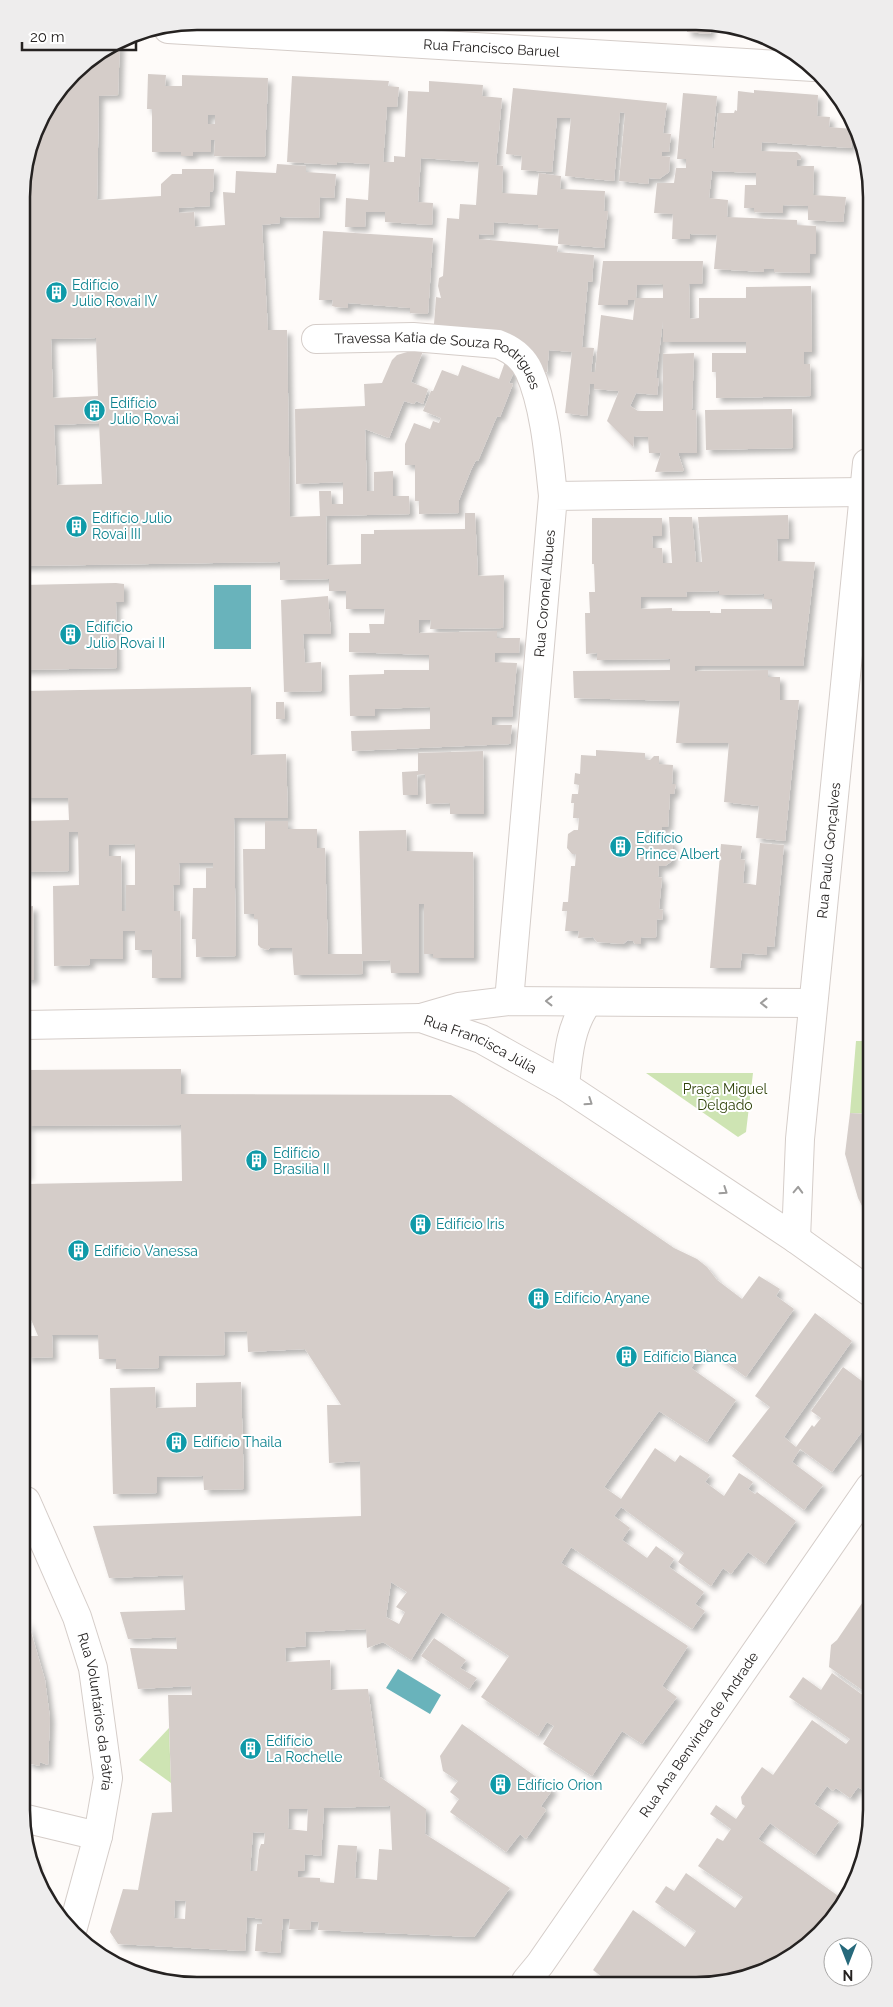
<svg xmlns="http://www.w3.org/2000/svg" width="893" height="2007" font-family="Raleway,sans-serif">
	<defs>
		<filter id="shadow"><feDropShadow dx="4.5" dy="4.5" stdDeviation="2.5" flood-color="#0004"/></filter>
	</defs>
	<rect width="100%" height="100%" fill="#fefbf9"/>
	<path fill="#cee4b3" d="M856,1041H869V1114L850,1113Z
		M646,1073H753L746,1132L738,1137Z
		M169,1728L171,1783L139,1760Z"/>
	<path fill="#69b3bb" d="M214,585H251V649H214Z
		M398,1669L441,1695L430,1714L386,1688Z"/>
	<path fill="#d5cdc9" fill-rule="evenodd" filter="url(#shadow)" d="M687,24H711L710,34L687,32Z
		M120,41L118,95L99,96L97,200L161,196V184L172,174H182V169H214L213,191L210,192V206L179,208V213L194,212L195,227L225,225L223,192L235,193L236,171L276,173L277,164L306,166V172L336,174L334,198L320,197L319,218L280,217V223L262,225L268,330H287L290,517L320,516L319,491H331L332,504H343V482L296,484L295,409L365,406L364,384L382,383L392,360L397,355L414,350L423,351L411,382L428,389L423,404L416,401L414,404L404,401L389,438L365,429L367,491H374V472L393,471V496H409L410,514L326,516L327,565L361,564V534H374V530L465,529V513H475L478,576L504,575L503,628L430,629L431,620H419V633L497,631V638H520L519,653H495V662L517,663L512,717H492V725H512L510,744L352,751L351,731L430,729V707L375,709V716H350L349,675L384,674V670H429V655L349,652V633H370L369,624H384L385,609H346V591H329V579L280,580V562L23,566L22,185L39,119L81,65ZM96,338L98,396L53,398L51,339ZM99,423L102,484L57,485L54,425Z
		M148,74L166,75L165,86H182V75L268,78L265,157L214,156L215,140H211V152H193V156H181V152H152V109H147ZM208,115H215V124H208Z
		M292,76L389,81L388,86L399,87L397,107H387L383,162H394V156L405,157L408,91L429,92V81L483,85L482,96L502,98L496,165L503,166L502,193L537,195L539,173L561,176L560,189L605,191L604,211H608L604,248L558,244L559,229L538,228V225L494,222L493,235L479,234V239L558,246L557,252L594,255L592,282L588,281L582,347L594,348L591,372H595L601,315L633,320L635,300H628V305H598L603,261H703L702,284H689L690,319L699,318V298H746V287L811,286L812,352H804V364H810L811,396L716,398V372H712V353H746V342H663V321L656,378H659L657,395L636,393L630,406L638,411H663V354L694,353L692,410H696L697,453H678L684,471L655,472L661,453H649L648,437L634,436L633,447L607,421L619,391L594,389V384H590L587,416L565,413L572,352L549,350L547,372L543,373L539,360L529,349L487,330L434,324L436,297L441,298L438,286L439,278L443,276L447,218L459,219L460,204L476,205L479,162L421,158L418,202L433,203L432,225L385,222V212H366L365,227H345L346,198L368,200L370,164L337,162V165L287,162ZM663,284V298H636L637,285Z
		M513,88L667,103L663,133L671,134L669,152H662V156L670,157L669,172L659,179L649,178L648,184L619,181L625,113L620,112L614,181L565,176L571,118H557L552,172L521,170L522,156L506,154Z
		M754,90L818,95L817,116L830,117L829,127L853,129L851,148L762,142L761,151L797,152L801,156V159L797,160V166H814L813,195L846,197L843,222L808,220V206L783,205V213L754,212V208H744L745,185H756V173L712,171L709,198L728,200L727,217L797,220V225L816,226V254H810V273L774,272V269H764V272L714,269L717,235L690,234V239H672L673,214L654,213L657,183H674L676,168H686V159H677L683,93L717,96L712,148H714L718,113H734L735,110L737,111L738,91L754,93Z
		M323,231L433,238L428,314L410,313V308L348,303V308L336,307L332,306L333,300H319Z
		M505,362L514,372L509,383L513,384L500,417L497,416L478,461L476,460L471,470L459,500V513L419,514V501H415V465H405V444L414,423L430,429L433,421L439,423L441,418L423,411L431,391H433L442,370L458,376L462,365L499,379Z
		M792,409L793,448L706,450L705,410Z
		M788,515L789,539H777L778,561L815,562L803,666H695V671L768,670V677H780V700H799L785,841L756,838L759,806L724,802L729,743H676L680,701L574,698L573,671L670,670V659L597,660V653L586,654L585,613H590L589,592H595L594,564H592V518H662V536H652L653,548H662L663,563H672L669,517H692L696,562H702L698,517ZM719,591V595L764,594V599H772V609H721V613H710V611H672V608L641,609V597H687L686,592Z
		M116,583L124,584V602H116L117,668L23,670V585Z
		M328,596L331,634H303L305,663L321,662L322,691L284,692L281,600Z
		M251,687V755L286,754L288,818H234L236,956L196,957V939H192L193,888H206V868H213V863H179L180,885H173L174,911H180L181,978H152V950H135V931H123V959H90V965L54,966L53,886L79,885L78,832H69V871L24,872V821L69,820L68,798H24L23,691ZM135,844V885H126V911H122L121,856H109V845Z
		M276,702H284L285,719H276Z
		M596,750L645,753V759L650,760L654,756H659V764L673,765L672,784H676L674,794H670L668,827H662L661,838H668L673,843L672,861L665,866H659L658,877L662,878L659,909L663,910L662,920L657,919L656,938L641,937V944H635L633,941L628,940L623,944L597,942L593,937L578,938L579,931H565L567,911H562L563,902H568L571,866H575L576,854H572L567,848L568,834L574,830H578L579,818H573L574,803H571L572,794H578L579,785L574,784L575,773L580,774L581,755L596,756Z
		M483,751L484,814H450V803L426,804L425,774L417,775L418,795H403L402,772L418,771V753Z
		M265,821H288V829H317V848H325L328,954H362L359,831L406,830L407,851L473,852L474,958H433V954H424V904H419V973H391L390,960L362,961L363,974L294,975L292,948H270L268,950L261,948L258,945V919H254V914H244L243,849H265Z
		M760,843L784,845L774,947L767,946V955L742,953L740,968H710L721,844L742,846L740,859L745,860L743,883L756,885Z
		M33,906L34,980H24V907Z
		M181,1069V1094L451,1095L674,1248L697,1259L707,1267L717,1280L742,1299L759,1276L780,1289L776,1296L794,1309L746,1377L706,1348L691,1368L736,1400L707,1442L659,1411L604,1487L621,1499L655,1448L675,1462L680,1455L710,1475L705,1482L724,1496L739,1473L753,1482L748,1489L755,1494L757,1492L796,1521L765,1564L748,1552L731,1574L723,1568L711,1586L678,1562L684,1553L621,1507L614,1516L630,1528L622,1540L647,1558L656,1546L674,1559L669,1567L704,1592L695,1604L705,1611L692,1629L571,1547L561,1563L688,1646L662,1686L677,1697L642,1744L622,1731L592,1776L543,1744L554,1726L547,1722L538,1736L481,1697L509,1656L441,1612L411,1660L383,1642L367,1648L366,1629L305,1632L306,1646L285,1648L286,1662L330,1660L331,1690L368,1689L380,1777L426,1809L425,1834L510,1888L474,1937L318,1930L319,1922L311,1921L310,1930L289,1929L290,1919H283L280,1953L255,1951L257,1924H262V1919L247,1917L245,1951L118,1944L110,1932L123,1889L138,1890L152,1813L172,1812L168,1695H192L191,1686L138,1689L130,1648L177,1649L176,1637L128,1639L120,1612L185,1610L183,1575L109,1578L93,1526L361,1516L360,1461L329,1463L327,1405H341L305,1349L248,1352L247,1331L224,1332L225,1355L159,1356V1368L116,1369V1359H99L98,1335H52L53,1357L26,1358V1336H38L30,1317L26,1318L25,1307V1184L182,1181L181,1125L28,1126V1176H25V1070ZM391,1582L407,1592L396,1607L405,1612L399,1624L386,1617ZM390,1806L392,1850L379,1849L377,1880L355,1878L357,1846L338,1845L334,1883L320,1882V1878L298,1877V1871H304L305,1854L321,1856L324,1808ZM289,1809H308L307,1831L288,1829ZM253,1832L265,1833L264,1844H261L259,1850L257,1871H250ZM175,1900L186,1901L185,1919L174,1918Z
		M850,1113L869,1114V1220L858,1198L845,1154Z
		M815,1313L852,1341L784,1437L796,1447L812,1425L814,1427L821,1418L811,1411L843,1367L870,1387V1421L832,1472L800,1449L792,1462L823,1485L804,1510L732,1456L770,1407L755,1396Z
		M241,1382L244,1489L204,1490L203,1476L157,1477V1493L113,1494L110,1388L155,1387L156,1408L196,1407V1383Z
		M871,1590V1696L829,1667L831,1645L837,1640Z
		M27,1618L45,1680L50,1718L48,1765L40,1762V1766L27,1763Z
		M434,1638L466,1660L460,1668L477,1678L469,1689L421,1656Z
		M832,1673L871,1701V1796L858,1787L850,1798L836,1788L833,1791L827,1786L814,1804L839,1821L815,1855L770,1823L758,1839L844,1900L827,1927L824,1930L819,1927L810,1939L812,1940L798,1953L789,1946L776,1965L742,1980H606L593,1970L633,1910L685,1947L696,1931L655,1902L666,1886L674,1891L686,1873L735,1908L743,1897L698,1866L717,1838L723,1841L731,1829L710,1814L716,1805L736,1819L745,1806L742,1804L741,1797L762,1767L773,1775L812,1720L846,1744L850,1739L789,1697L803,1677L821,1690Z
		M462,1724L553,1789L541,1806L546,1810L526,1839L520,1834L506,1852L450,1812L459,1799L450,1792L458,1781L443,1771L440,1756Z
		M27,1855L37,1864L34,1873L27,1856Z"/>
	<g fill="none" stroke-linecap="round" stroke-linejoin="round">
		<defs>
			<g id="minor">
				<path id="s1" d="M168,29L814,67"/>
				<path id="s2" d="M316,339L413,337L498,344C511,349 523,358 529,371C545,406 549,458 553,496"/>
				<path id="s3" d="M509,1001L553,496L863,492"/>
				<path d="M421,1018L459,1007L509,1001L812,1003"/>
				<path id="s4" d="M24,1025L421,1018L481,1039L565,1086L796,1239L870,1292"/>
				<path d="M565,1086C568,1056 570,1026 588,1002"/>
				<path id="s5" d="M796,1239L800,1139L867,463"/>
				<path d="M27,1819L98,1836"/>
				<path id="s6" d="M526,1981L540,1964L870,1487"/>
			</g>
			<g id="major">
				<path id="s7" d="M26,1501L77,1617L93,1668L108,1778L98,1836L72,1931"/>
			</g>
		</defs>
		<use href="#minor" stroke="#d5cdc9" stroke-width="30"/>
		<use href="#major" stroke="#d5cdc9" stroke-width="30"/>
		<use href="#minor" stroke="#fff" stroke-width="28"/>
		<use href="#major" stroke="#fff" stroke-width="28"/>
	</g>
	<defs><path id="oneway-chevron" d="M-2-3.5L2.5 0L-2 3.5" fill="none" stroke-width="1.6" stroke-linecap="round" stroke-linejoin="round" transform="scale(1.25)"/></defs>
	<g stroke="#9d9c9b">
		<use href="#oneway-chevron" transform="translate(549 1001) rotate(-180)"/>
		<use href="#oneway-chevron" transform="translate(764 1003) rotate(-180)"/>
		<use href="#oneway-chevron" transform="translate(589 1102) rotate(34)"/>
		<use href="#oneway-chevron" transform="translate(798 1190) rotate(-88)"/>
		<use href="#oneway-chevron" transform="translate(724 1191) rotate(34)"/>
	</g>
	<defs>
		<symbol id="building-disc" viewBox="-11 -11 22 22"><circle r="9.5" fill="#0f9aa8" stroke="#fff"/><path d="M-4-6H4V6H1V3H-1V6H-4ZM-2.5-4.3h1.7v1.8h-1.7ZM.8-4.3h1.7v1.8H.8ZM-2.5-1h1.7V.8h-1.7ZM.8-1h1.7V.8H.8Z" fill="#fff"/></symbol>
	</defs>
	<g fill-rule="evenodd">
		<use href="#building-disc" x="44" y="280" width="25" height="25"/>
		<use href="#building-disc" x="82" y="398" width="25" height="25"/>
		<use href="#building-disc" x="64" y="514" width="25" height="25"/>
		<use href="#building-disc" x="58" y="622" width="25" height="25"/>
		<use href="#building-disc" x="608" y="834" width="25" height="25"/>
		<use href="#building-disc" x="244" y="1148" width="25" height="25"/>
		<use href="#building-disc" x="408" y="1212" width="25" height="25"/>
		<use href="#building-disc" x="66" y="1238" width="25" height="25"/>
		<use href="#building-disc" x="526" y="1286" width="25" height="25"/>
		<use href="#building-disc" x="614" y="1344" width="25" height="25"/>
		<use href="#building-disc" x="164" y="1430" width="25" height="25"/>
		<use href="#building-disc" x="238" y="1736" width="25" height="25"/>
		<use href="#building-disc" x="488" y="1772" width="25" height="25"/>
	</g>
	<g text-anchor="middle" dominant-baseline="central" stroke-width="4" stroke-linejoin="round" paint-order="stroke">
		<g font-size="14" fill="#252221" stroke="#fff">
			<text stroke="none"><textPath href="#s1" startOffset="324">Rua Francisco Baruel</textPath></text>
			<text stroke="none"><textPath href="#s2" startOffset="131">Travessa Katia de Souza Rodrigues</textPath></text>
			<text stroke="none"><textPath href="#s3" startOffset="409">Rua Coronel Albues</textPath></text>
			<text stroke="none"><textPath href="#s5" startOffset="390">Rua Paulo Gonçalves</textPath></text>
			<text stroke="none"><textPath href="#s4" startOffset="462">Rua Francisca Júlia</textPath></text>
			<text stroke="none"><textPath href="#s7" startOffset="224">Rua Voluntários da Pátria</textPath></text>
			<text stroke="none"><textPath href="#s6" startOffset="301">Rua Ana Benvinda de Andrade</textPath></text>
		</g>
		<g font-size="14" fill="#0d838f" stroke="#fff" text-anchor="start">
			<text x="72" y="285">Edifício<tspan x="72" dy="16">Julio Rovai IV</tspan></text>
			<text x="110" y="403">Edifício<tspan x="110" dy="16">Julio Rovai</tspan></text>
			<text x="92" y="518">Edifício Julio<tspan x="92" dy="16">Rovai III</tspan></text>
			<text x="86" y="627">Edifício<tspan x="86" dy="16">Julio Rovai II</tspan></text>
			<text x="636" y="838">Edifício<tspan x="636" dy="16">Prince Albert</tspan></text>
			<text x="273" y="1153">Edifício<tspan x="273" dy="16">Brasilia II</tspan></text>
			<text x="436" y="1224">Edifício Iris</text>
			<text x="94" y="1251">Edifício Vanessa</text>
			<text x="554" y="1298">Edifício Aryane</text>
			<text x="643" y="1357">Edifício Bianca</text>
			<text x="193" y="1442">Edifício Thaila</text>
			<text x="266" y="1741">Edifício<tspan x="266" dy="16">La Rochelle</tspan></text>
			<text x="517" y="1785">Edifício Orion</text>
		</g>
		<g font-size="14" fill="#30430a" stroke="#fff">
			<text x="725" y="1089">Praça Miguel<tspan x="725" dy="16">Delgado</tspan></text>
		</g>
	</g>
	<path d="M0 0H893V2007H0ZM197 30H696A167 167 0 0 1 863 197V1810A167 167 0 0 1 696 1977H197A167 167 0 0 1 30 1810V197A167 167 0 0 1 197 30Z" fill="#eeeded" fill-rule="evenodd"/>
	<path fill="none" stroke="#252221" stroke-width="2.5" d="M197 30H696A167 167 0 0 1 863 197V1810A167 167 0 0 1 696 1977H197A167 167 0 0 1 30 1810V197A167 167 0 0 1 197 30Z"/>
	<g transform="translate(848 1962) rotate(180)"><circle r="24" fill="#ffffff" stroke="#a8a7a6"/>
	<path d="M0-4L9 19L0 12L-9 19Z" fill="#26697b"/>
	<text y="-8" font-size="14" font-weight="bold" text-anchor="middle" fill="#252221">N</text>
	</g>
	<path d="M22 42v8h114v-8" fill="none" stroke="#252221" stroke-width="2.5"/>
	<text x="30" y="42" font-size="15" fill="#252221" stroke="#ffffff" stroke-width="4" paint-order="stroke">20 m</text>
</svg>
